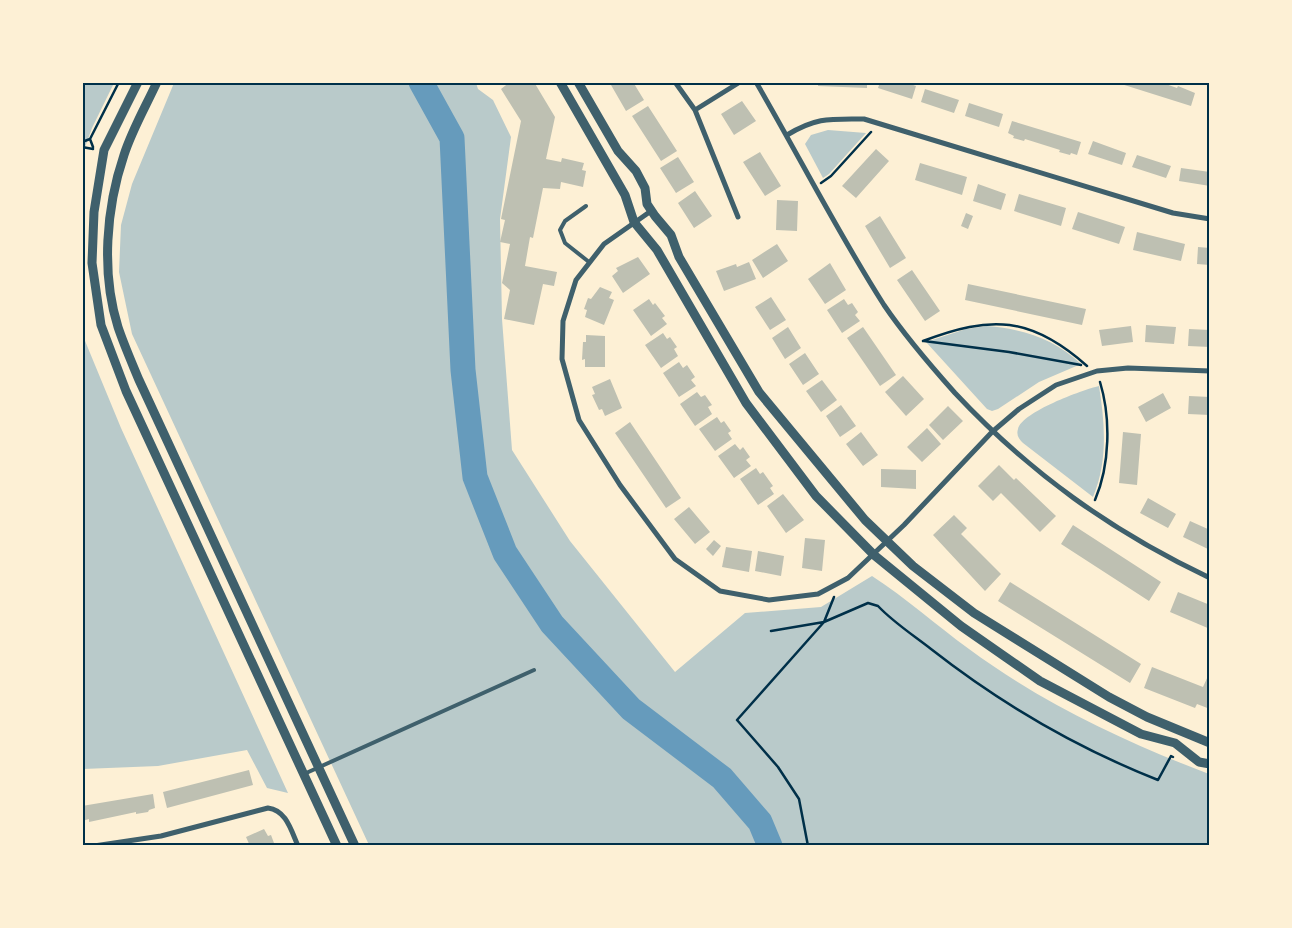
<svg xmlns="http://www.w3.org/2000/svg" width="1292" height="928" font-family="Overpass,sans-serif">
	<rect width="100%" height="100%" fill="#fdf0d5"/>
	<path fill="#b9caca" d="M82,83H114L92,128L83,153Z
		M174,83H476L478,89L493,100L511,137L500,219L502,319L512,450L570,541L675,672L745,613L821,607L872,576C906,598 936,625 969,649C1042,703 1125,742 1209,774V845H369L132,334L119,272L121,225L132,184Z
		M828,130L866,133L829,174L823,178L805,144L811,135Z
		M987,326C1024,329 1054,339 1081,364L1039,382L998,409L992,411L987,409L926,342L966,329Z
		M83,336L121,428L288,793L267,788L247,750L158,766L83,769Z
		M1099,386C1105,423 1108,462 1093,497L1023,443C1019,439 1016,435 1018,429C1022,412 1082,390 1099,386Z"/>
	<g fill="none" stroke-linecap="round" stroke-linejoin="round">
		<path stroke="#669bbc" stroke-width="25" d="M421,82L452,138L463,370L475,477L505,553L552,624L631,709L722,778L760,822L770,846"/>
	</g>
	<path fill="#bec0b2" d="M510,82H534L555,117L546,159L561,162L562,158L584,163L582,170L586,171L583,187L561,182L560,189L543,188L533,238L530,237L525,266L557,272L554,286L543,284L534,325L504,319L510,290L502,283L510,244L500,242L505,220L501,219L521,121L501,89Z
		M615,82H633L644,100L626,111L611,85Z
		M818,82H867V88L818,86Z
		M880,82H905L916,86L912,99L878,88Z
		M1160,82L1177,88L1178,86L1195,93L1191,106L1118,83Z
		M925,89L959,100L954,113L921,102Z
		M742,101L756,121L734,135L721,114Z
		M969,103L1003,114L999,127L965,116Z
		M648,106L677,151L661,161L632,116Z
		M1012,121L1081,142L1077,155L1071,153L1070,155L1059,152L1060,150L1025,139L1024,141L1013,138L1014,136L1008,133Z
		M1093,141L1126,153L1122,165L1088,154Z
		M876,149L889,161L856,198L842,186Z
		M760,152L781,186L765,196L743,162Z
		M1137,155L1171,166L1166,178L1132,167Z
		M678,157L694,182L676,193L660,168Z
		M920,163L967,177L962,195L915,180Z
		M1181,168L1210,172V186L1179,181Z
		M978,184L1006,194L1001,210L973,201Z
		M695,191L712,216L694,228L678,203Z
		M1019,194L1066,208L1061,226L1014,211Z
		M777,200L798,201L797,231L776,230Z
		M1078,212L1125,227L1119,244L1072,229Z
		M966,213L973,216L968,229L961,226Z
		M880,216L906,258L890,268L865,226Z
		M1137,232L1185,244L1181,261L1133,250Z
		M777,244L788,261L763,278L752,260Z
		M1198,247L1210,248V265L1197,264Z
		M638,257L650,274L623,293L612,276L618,271L616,268Z
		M749,262L756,279L724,291L716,271L736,264L737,267Z
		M830,263L846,290L825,304L808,279Z
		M912,270L940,311L925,321L897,280Z
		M968,284L1086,309L1082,325L965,300Z
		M600,287L612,292L609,298L614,300L604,325L585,317L587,310L584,309L588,298L591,299Z
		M771,297L786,320L770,330L755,307Z
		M649,299L653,305L655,303L665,316L662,318L667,324L651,336L633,310Z
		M844,299L848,305L852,303L858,312L855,315L860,321L842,333L827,310Z
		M1146,325L1176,327L1174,344L1145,342Z
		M1131,326L1133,342L1102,346L1099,330Z
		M788,327L801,348L785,359L772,338Z
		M863,327L896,375L880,386L847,338Z
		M1189,329L1210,330V347L1188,346Z
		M663,333L667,339L670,337L677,347L674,349L678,356L661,368L645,345Z
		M586,335L605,336V367H585V359L582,360L583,342H586Z
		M805,353L819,374L803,385L789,364Z
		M679,362L683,368L687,365L695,377L691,380L696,386L679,397L663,373Z
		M903,376L924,399L906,416L885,392Z
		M610,379L622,408L605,416L602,409L599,410L592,395L595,394L592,387Z
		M822,380L837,400L821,412L806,391Z
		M697,392L701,397L705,395L712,405L708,407L712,414L695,426L680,404Z
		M1163,393L1171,408L1146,422L1138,407Z
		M1189,396L1210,397V415L1188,414Z
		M841,405L856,426L840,437L826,416Z
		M948,406L963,421L943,440L929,425Z
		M717,417L721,423L724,421L731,431L728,433L732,439L715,451L699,429Z
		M630,422L681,498L666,508L615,433Z
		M927,428L941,444L922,462L907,447Z
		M861,432L878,455L863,466L846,444Z
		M1123,432L1141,434L1137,485L1119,483Z
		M735,444L740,450L743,447L750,457L746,460L751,466L734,478L718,456Z
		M999,465L1014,480L1016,478L1056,516L1040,532L1001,493L993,501L978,486Z
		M756,468L760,474L763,472L773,486L770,488L774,494L758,505L740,479Z
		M881,469L916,470V489L881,487Z
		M783,494L804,520L786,533L767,506Z
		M1148,498L1176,514L1168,528L1140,513Z
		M689,507L710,532L695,544L674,519Z
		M954,515L967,528L961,534L1001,574L985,591L933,535Z
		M1190,521L1210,530V550L1183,537Z
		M1073,525L1161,582L1149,601L1061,544Z
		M805,538L825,540L822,571L802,568Z
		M714,540L721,546L713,556L706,549Z
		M726,547L752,551L749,572L722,567Z
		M758,551L784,556L781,576L755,571Z
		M1010,582L1141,664L1130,683L998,601Z
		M1178,592L1210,605V629L1170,612Z
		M1152,667L1203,687L1208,676L1210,677V709L1197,704L1195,708L1144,688Z
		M249,770L253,785L167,808L163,792Z
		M153,794L155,808L149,810L148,812L136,814V812L89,822V819L82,821V806Z
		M264,829L268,836L271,835L274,843L268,846H250L246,837Z"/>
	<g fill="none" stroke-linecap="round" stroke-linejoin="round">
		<path stroke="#003049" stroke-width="2.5" d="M90,139L93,147
			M82,142L90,139L119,82
			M82,147L93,149
			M821,183L831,176L871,132
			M923,341C991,315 1031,316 1087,366
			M924,341L1009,352L1081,365
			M1095,500C1110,465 1111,418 1100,382
			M771,631L824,622L868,603L878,606C893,622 913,635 931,649C1000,703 1077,748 1158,780L1171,756L1173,757
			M808,846L799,799L778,767L737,720L824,622L834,597"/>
		<path stroke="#3f606c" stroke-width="4" d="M586,206L565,221L560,230L565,243L589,262
			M304,774L534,670"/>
		<path stroke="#3f606c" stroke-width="5" d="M675,82L695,110L738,217
			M756,82C799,156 838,233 884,305C905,336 930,365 955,393C1030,473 1111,531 1210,578
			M695,110L740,82
			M787,135C817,117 830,119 864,119L1173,213L1210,219
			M651,211L604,244L576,280L563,321L562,359L579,420L620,485L675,559L720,591L769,600L818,594L848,578L904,525L992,432L1019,409L1056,385L1097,371L1128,368L1210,371
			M94,846L161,836L268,808C286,810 291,830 298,846"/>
		<path stroke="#3f606c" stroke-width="9" d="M138,82L104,150L94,212L92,263L101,325L126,391L337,846
			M157,82C146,106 132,130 124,155C106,208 101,273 118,327C124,345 132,363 139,380L355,846
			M560,82L625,195L634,222L657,250L746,403L816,496L874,555L961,626L1040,681L1141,734L1175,743L1199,762L1210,764
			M578,82L618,151L636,171L645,188L647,204L655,216L671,235L679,257L759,392L865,520L913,566L974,613L1109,697L1147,717L1210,743"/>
	</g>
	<rect width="1292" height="928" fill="none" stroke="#fdf0d5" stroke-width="168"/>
	<rect x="84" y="84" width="1124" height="760" fill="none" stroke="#003049" stroke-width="2"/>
</svg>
